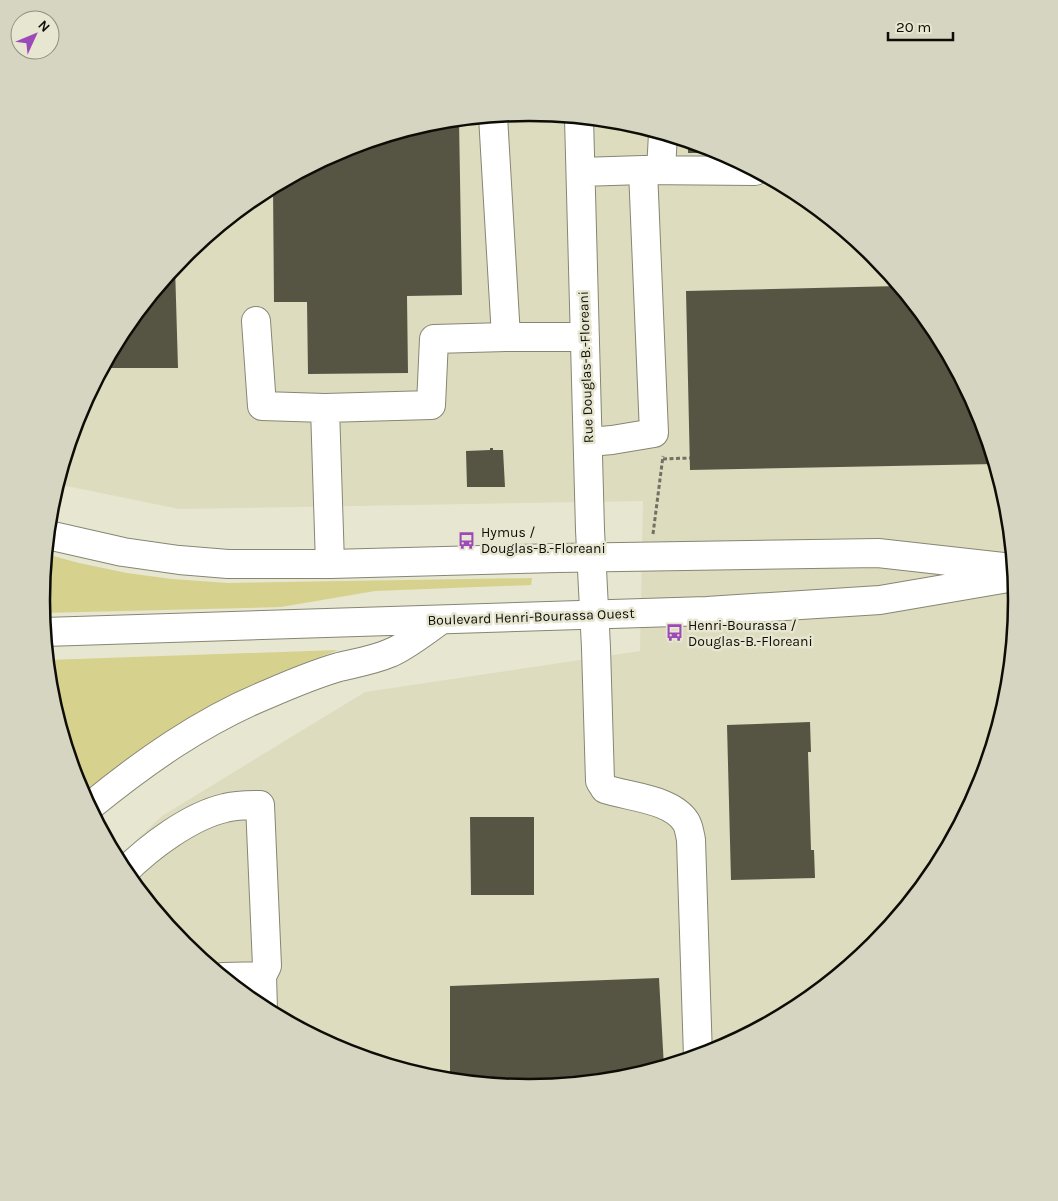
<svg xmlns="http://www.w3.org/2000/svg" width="1058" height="1201" font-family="Karla,sans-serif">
	<rect width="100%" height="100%" fill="#e7e6d1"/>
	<path fill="#dddcbf" d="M529,113L624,122L716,150L800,195L874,256L935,330L980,414L1007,506L1017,600L1007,696L980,787L934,872L874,946L800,1006L715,1051L624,1079L529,1088L434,1079L342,1051L258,1006L184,945L123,871L117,859L162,816L365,692L640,651L643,501L179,509L57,484L78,414L124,329L184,255L258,195L343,150L434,122Z"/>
	<path fill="#d6d28e" d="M46,554L79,563L127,573L172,579L228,583L532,578L531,585L375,591L281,607L43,613L41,600Z
		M338,650C310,661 277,673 249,686C190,716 134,752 83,795L78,787L51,695L47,660Z"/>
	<path fill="#565544" d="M459,120L462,295L407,296L408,373L308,374L307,302H274L273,187L343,150L434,122Z
		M688,141L716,150L721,153H688Z
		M175,266L178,368H103L124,329Z
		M899,286L935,330L980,414L995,464L690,470L686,291Z
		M490,448H493V450H503L505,487H467L466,451L490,450Z
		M810,722L811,752H808L811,850H814L815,878L731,880L727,725Z
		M470,817H534V895H471Z
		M659,978L664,1067L624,1079L529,1088L450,1080V986Z"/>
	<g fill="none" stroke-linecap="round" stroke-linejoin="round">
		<defs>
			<path id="minor" d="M493,116L506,337
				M579,118L590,530L596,648L600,781L605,789C629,797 672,799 686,822C689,827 690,835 691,840L698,1057
				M643,170L755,171
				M661,170L663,134
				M581,172L643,170L654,433L612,440L589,442
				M256,321L262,406L325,408L330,564
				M325,408L431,405L434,339L506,337H585
				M124,872C149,847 190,816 225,808C236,805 248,805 260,805L267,966L262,976
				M223,977L262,976L263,1009"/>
			<path id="major" d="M48,535L123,552L179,560L228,564H330L558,558L878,553L1012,568
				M44,632L707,611L880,600L1014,577
				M89,807C144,762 202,721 268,694C291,684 315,674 339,667C356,663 374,660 390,653C404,648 428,629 441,620"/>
		</defs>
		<use href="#minor" stroke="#878673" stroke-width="30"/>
		<use href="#major" stroke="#878673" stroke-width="30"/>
		<path stroke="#717163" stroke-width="3" stroke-dasharray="4 2.5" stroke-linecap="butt" d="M663,459L690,458
			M653,534L663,456"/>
		<use href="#minor" stroke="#fff" stroke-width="28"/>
		<use href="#major" stroke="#fff" stroke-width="28"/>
	</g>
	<defs>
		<symbol id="bus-bare" viewBox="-9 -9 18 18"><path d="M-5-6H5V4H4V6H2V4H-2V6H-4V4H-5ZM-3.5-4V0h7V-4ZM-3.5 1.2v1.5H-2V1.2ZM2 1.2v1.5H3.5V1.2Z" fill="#9d4ab9" stroke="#e7e6d1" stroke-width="2.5" paint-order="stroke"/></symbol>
	</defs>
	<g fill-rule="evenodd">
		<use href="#bus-bare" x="454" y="528" width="25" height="25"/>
		<use href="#bus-bare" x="662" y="620" width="25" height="25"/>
	</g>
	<g text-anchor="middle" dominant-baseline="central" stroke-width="5" stroke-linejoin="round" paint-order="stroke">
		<g font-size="14" fill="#0d0d06" stroke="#e7e6d1">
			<text transform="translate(586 367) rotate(-92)">Rue Douglas-B.-Floreani</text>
			<text transform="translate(531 617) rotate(-2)">Boulevard Henri-Bourassa Ouest</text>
		</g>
		<g font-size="14" fill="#0d0d06" stroke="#e7e6d1" text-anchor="start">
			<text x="481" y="532">Hymus /<tspan x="481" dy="16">Douglas-B.-Floreani</tspan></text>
			<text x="688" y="625">Henri-Bourassa /<tspan x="688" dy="16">Douglas-B.-Floreani</tspan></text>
		</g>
	</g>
	<path d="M0 0H1058V1201H0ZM50 600a479 479 0 1 1 958 0a479 479 0 1 1-958 0Z" fill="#d6d5c1" fill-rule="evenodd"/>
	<path fill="none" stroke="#0d0d06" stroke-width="2.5" d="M50 600a479 479 0 1 1 958 0a479 479 0 1 1-958 0Z"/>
	<g transform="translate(35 35) rotate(46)"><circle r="24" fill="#e7e6d1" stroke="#908f80"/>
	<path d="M0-4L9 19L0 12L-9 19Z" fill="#9d4ab9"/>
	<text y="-8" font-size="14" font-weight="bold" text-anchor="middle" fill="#0d0d06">N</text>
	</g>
	<path d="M888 32v8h65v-8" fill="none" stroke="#0d0d06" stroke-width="2.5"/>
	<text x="896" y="32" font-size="15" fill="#0d0d06" stroke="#e7e6d1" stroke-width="4" paint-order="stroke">20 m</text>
</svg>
